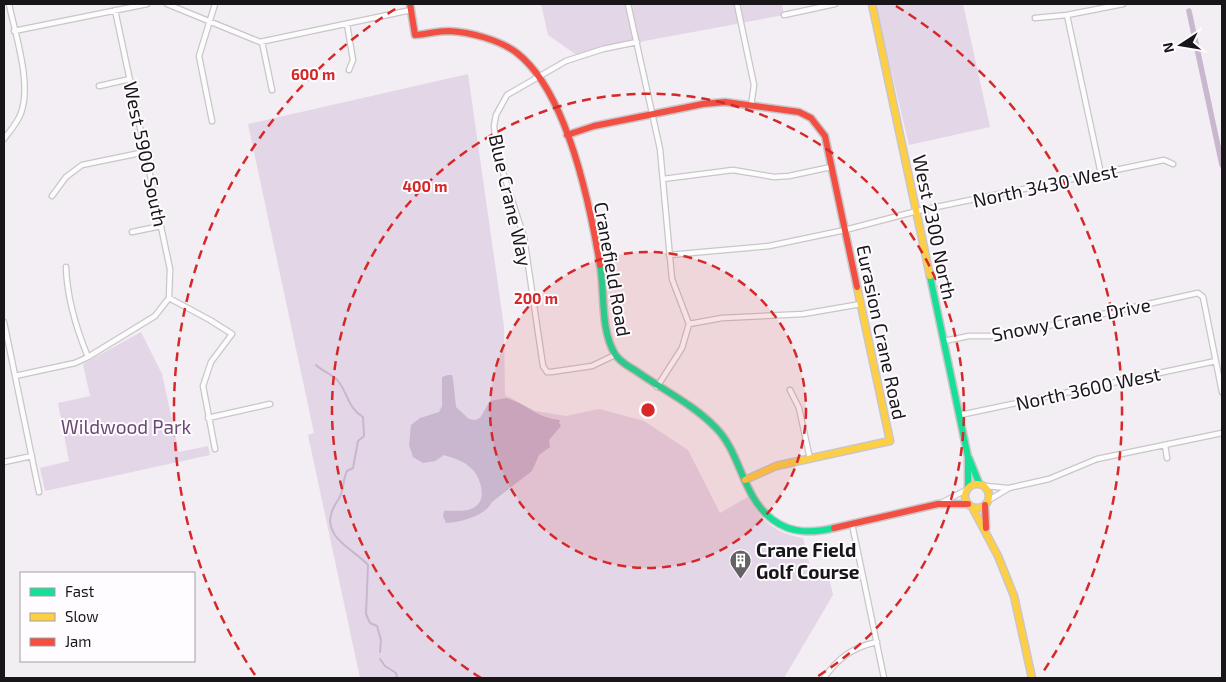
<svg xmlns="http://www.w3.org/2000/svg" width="1226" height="682" font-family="'Exo 2',sans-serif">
	<rect width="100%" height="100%" fill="#f2eef3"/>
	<path fill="#e3d6e6" d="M541,4H782L784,15L575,54L548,35Z
		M875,4H963L990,127L909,145Z
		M468,74L504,327L505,395L535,411L566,416L599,409L644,421L688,450L720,513L748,497C761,521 776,534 803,538L811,571L827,568L833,595L784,678H360L308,435L314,433L248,124Z
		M141,332L162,374L179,452L208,446L210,455L45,491L40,468L69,461L58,403L90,396L83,364Z"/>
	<path fill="#c9b6cf" d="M448,375H452L453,379L456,407L469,419L475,420L480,418L490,401L506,398C525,403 539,419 560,420L559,423L561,426L549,440L550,447L539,455L532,471L492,502C485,516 462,522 446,523L443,516L444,511C453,510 463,512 471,509C489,503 481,478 472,469C464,461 454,458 444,455L435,461L423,463L413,457L409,445L411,425L420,418L439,412L442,406V377Z"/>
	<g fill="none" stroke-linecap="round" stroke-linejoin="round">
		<path stroke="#c9b6cf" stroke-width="2" d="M316,365C323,372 333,374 339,382C348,395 349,409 363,417L364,436L358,441L353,468L347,471C343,479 344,487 341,494C339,500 334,505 332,511C322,538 355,550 368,565L366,614L370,623L377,626L381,640L380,652
			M380,659L385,666L396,673L397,678"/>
		<path stroke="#c9b6cf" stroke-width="5.5" d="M1189,11L1222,165"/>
		<defs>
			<path id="street" d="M167,4L260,42L411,10
				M628,4L660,149L672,279L689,324L682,348L657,387
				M737,4L754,85L751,106
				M115,10L170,269L169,298
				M784,15L835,4
				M1067,15L1101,174
				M1035,18L1067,15L1123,4
				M347,24L353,60L349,70
				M14,31L147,4
				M262,42L272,90
				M99,86L130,79
				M212,121L199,56L215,4
				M4,139C10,131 18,122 21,113C32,83 15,34 9,4
				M663,179L733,170L774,177L789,176L831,167
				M52,196L66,177L82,165L145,152
				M132,232L161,226
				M669,255L769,246L845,230L917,211L1164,160L1173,164
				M66,267C67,298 76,328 88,357
				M4,322L39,492
				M689,324L722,318L803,314L861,304
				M944,341L969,336H1002L1198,293L1203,297L1222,392
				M615,355L592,366L551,372H547L543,366L524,237L497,154L494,126L496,115L507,95L566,61L603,49L637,42
				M15,376L75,363L88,357L155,316L169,298L210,320L232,334L211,362L203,386L215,449
				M790,390L799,408L810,459
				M960,415L1216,361
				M208,418L270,404
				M1165,445L1167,458
				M4,462L32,456
				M986,486L1007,488
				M989,500L1009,488L1049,479L1097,459L1222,433
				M939,504L966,490
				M852,524L884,678
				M824,678C838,658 853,647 877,642"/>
			<path id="fast" d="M600,265C605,293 600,329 615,354C620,363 631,367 639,373C665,391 694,405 716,428C741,453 742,497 773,520C792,534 813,533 834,528
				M930,276L968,457V487
				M969,458L979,483"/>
			<path id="slow" d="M872,4L930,276
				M745,480L776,466L890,441L857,287
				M965 496a12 12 0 1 1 24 0a12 12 0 1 1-24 0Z
				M972,507L998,556L1014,596L1032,678"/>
			<path id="jam" d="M410,4L415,35C426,34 438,31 449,31C470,32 500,40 517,53C567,92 590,205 600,265
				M567,135L594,126L703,104L725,102L799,112L811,118L825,136L857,287
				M985,505L986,528
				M834,528L938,504H968"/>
		</defs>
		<use href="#street" stroke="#c9c6c9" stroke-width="7"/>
		<use href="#fast" stroke="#c9c6c9" stroke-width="9"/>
		<use href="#slow" stroke="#c9c6c9" stroke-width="9"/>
		<use href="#jam" stroke="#c9c6c9" stroke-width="9"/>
		<use href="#street" stroke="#fdfcfd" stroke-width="4.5"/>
		<use href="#fast" stroke="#16e098" stroke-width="6"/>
		<use href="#slow" stroke="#ffcf43" stroke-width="6"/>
		<use href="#jam" stroke="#f24e42" stroke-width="6"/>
	</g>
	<circle cx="648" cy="410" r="158" fill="#d62828" fill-opacity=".12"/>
	<g fill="none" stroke="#d62828" stroke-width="2.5" stroke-dasharray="9 6">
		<circle cx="648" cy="410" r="158"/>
		<path d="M481 678A316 316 0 1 1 815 678"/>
		<path d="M255 675A474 474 0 0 1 400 6M896 6A474 474 0 0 1 1041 675"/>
	</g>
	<defs>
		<symbol id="building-pin" viewBox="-11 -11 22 30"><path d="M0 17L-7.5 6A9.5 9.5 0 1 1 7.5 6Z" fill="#646265" stroke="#fefcff"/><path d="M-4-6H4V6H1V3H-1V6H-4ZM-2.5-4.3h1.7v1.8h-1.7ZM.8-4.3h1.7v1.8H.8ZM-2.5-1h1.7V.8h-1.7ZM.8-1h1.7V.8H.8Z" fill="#fff"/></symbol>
	</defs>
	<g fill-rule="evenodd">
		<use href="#building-pin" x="728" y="548" width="25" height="34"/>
	</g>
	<g text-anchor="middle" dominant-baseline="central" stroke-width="4" stroke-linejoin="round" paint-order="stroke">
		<g font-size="19" fill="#181619" stroke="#fefcff">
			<text transform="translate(146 154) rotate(78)">West 5900 South</text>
			<text transform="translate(1045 185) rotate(-12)">North 3430 West</text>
			<text transform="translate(511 200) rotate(77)">Blue Crane Way</text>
			<text transform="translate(935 227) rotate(78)">West 2300 North</text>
			<text transform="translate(613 269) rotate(80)">Cranefield Road</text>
			<text transform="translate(1071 319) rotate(-11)">Snowy Crane Drive</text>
			<text transform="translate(882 332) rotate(78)">Eurasion Crane Road</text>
			<text transform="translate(1088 388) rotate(-12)">North 3600 West</text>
		</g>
		<g font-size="19" fill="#6c4876" stroke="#fefcff">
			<text x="126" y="426">Wildwood Park</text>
		</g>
		<g font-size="19" font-weight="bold" fill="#181619" stroke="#fefcff" text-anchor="start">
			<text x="756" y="549">Crane Field<tspan x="756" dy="22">Golf Course</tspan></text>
		</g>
	</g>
	<circle cx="648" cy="410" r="8" fill="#d62828" stroke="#fefcff" stroke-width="2.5"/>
	<g font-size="15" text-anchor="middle" font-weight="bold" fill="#d62828" stroke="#fefcff" stroke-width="4" stroke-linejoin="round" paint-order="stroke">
		<text x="313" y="80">600 m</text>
		<text x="425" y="192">400 m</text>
		<text x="536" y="304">200 m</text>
	</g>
	<rect width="1226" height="682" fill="none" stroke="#181619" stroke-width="10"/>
	<rect x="20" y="572" width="175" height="90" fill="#fefcff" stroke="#a2a0a3"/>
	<rect x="30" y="588" width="25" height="8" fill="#16e098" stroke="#a2a0a3"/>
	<text x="65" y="597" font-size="15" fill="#181619">Fast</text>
	<rect x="30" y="613" width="25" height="8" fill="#ffcf43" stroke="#a2a0a3"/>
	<text x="65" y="622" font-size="15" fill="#181619">Slow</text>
	<rect x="30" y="638" width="25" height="8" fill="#f24e42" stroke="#a2a0a3"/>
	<text x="65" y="647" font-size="15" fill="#181619">Jam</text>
	<g transform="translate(1181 45) rotate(258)" stroke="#fefcff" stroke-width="4" paint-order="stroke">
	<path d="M0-4L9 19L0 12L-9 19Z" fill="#181619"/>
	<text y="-8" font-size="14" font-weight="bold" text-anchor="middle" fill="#181619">N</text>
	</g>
</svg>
